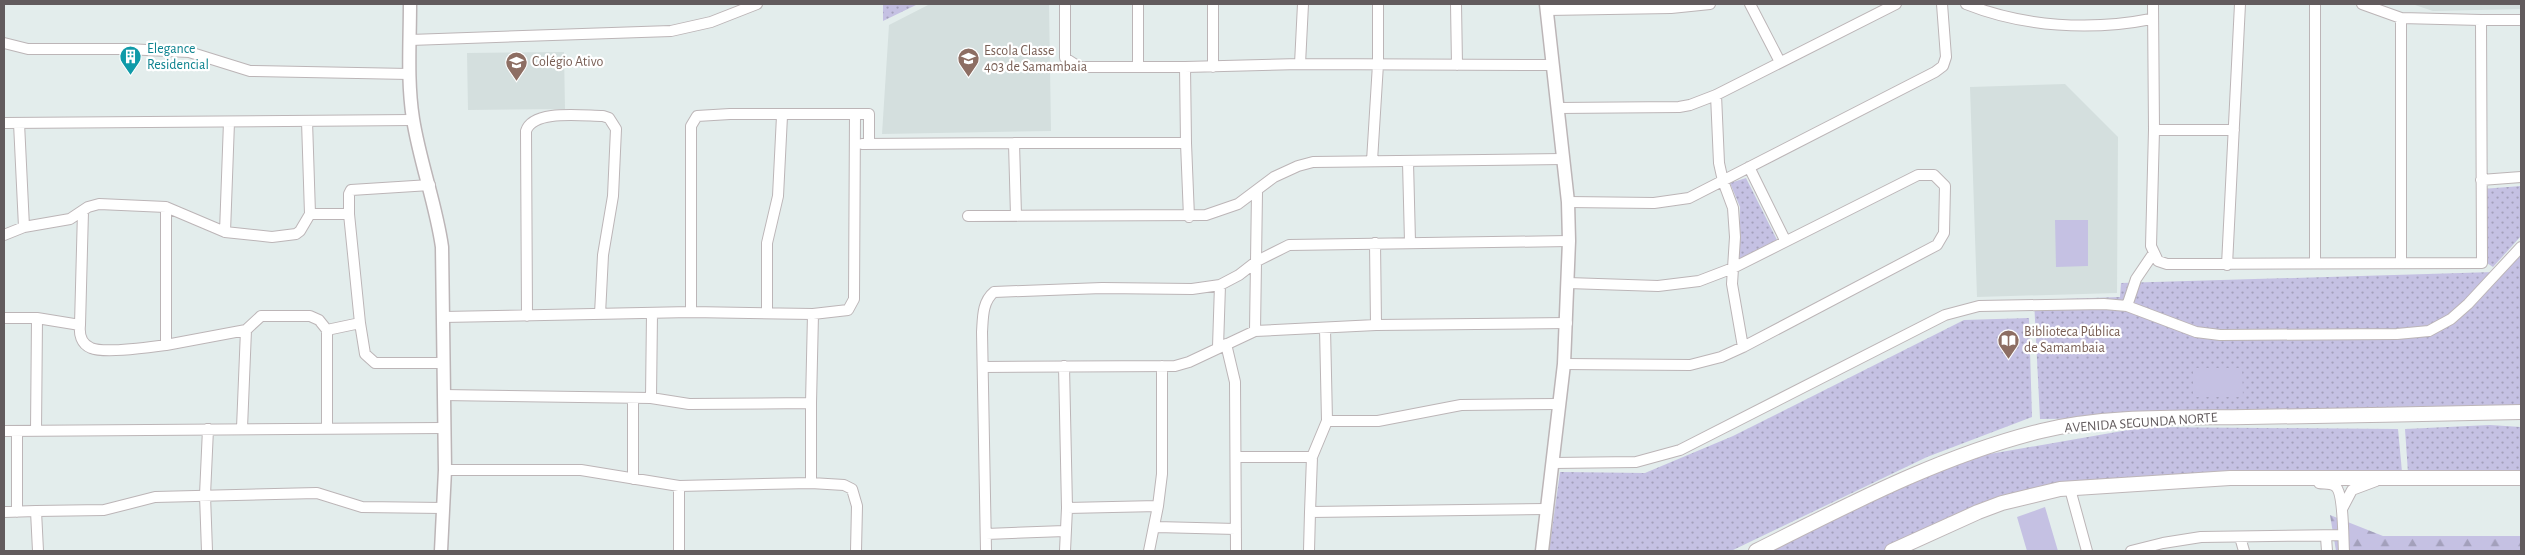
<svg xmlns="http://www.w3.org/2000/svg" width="2525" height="555" font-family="'Alegreya Sans',sans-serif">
	<defs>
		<pattern id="grass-dots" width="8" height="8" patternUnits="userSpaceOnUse" patternTransform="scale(1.25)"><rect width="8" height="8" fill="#c5c1e3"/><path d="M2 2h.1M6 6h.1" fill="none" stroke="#a3a0bb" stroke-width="1.8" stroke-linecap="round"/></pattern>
		<pattern id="forest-firs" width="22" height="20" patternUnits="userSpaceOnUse" patternTransform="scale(1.25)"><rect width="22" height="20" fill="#c5c1e3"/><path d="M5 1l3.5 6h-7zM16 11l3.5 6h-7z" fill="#a3a0bb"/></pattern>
	</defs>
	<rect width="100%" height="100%" fill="#e3edec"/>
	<path fill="#d4dfde" d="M930,4H1049L1051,131L882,134L889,25Z
		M2412,4H2521V9L2433,11Z
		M564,52L565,109L468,110L467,53Z
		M2065,84L2118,137L2117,293L1977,297L1970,87Z"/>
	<path fill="url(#grass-dots)" d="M883,4H918L883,21Z
		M1746,178L1777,240L1739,261L1740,207L1730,183Z
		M2521,186V236L2493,267L2481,259L2482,189Z
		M2521,242V413L2040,419L2034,300L2120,297L2121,283L2494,272Z
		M2029,318L2032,417L1927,457L1731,551H1549L1560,472L1645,473L1733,436L1964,320Z
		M2490,425L2521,427V473H2408L2405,429Z
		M2145,427L2398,429L2402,472L2168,478L1982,504L1884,551H1770L1938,463Z"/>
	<path fill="url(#forest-firs)" d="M2330,515L2383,536H2521V551H2336Z"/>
	<path fill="#c5c1e3" d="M2055,220H2088V266L2056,267Z
		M2193,368H2242L2243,397H2193Z
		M2045,507L2058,551H2027L2017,517Z"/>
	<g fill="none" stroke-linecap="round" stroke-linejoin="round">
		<defs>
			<path id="minor" d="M1065,4V58L1079,67H1185
				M1138,4V66
				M1213,4V67
				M1456,4L1457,65
				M1750,4L1780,62
				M1966,4C2024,27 2091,31 2151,19
				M2153,4L2154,130L2151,246L2158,261L2167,264L2482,263L2481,20L2401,18L2362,4
				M1547,10L1671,8L1710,4
				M2401,18V263
				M2481,20H2521
				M410,40L671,31L711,22L757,4
				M4,43L28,49H126L189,52L250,71L409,74
				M1300,64L1303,4
				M1716,95L1719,163L1723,181L1733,208L1735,237L1732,284L1743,347
				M1558,108L1679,107L1690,105L1716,95L1896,4
				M307,121L310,214
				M4,123L413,120
				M19,123L24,227
				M2154,130H2234
				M1186,143L1189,217
				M862,144L1014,143
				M1372,161L1378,64V4
				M1408,162L1410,242
				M1749,167L1785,240
				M2481,180L2521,177
				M1568,202L1654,203L1689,198L1935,72L1943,66L1946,57L1942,4
				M166,207V345L246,330
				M968,216L1206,215L1238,204L1274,177L1298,166L1313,162L1563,159
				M1016,216L1014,143H1186L1185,67L1300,64L1553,65
				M225,232L229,122
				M4,235L24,227L70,219L88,207L99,204L166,207L225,232L272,237L296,234L300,231L310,214H349V194L351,190L430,185
				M1375,243L1376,325
				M2315,263V4
				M2227,265L2240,4
				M2127,306L2136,279L2153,254
				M691,312V126L697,116L730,114H869V144
				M767,313V243L778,196L782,116
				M527,316L526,131C533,109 583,116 603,116L609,118L616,129L613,196L603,255L600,314
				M443,317L691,312L813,314L848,310L854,299L855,114
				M4,318H37L80,325C79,334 81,344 91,348C105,354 150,347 166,345
				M360,323L365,354L375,363H443
				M80,325L83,211
				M1325,328L1327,421H1378L1461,405L1558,404
				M327,330L360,323L349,214
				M1255,331L1376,325L1567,323
				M1226,344L1235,382L1236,551
				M1218,347L1220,285
				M1564,364L1690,365L1721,357L1743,347L1937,245L1944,233L1945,186L1934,175H1918L1733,268L1699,281L1658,286L1568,283
				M1064,366L1067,508
				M983,367L1175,366L1189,362L1255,331L1257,192
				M443,395L651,398L689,404L811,403L813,314
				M651,398L652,313
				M811,403V483L844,485L852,489L857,506L856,551
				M242,428L246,330L261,316H310L319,320L327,330V428
				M4,431L443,428
				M36,431L37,318
				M1237,457H1312
				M1553,463L1636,462L1680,450L1945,315L1979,306L2104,304L2127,306L2196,332L2220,335L2397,334L2429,331L2451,319L2468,304L2521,247
				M445,470H581L679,486L811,483
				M633,479V398
				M2319,483C2324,484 2331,483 2335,486C2344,492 2343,539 2344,551
				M2070,489L2087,551
				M1158,506L1162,474V366
				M2342,509L2352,490L2376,481
				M36,511L104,510L155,497L317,493L362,507L443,508
				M4,512L36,511L38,551
				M17,512V431
				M1310,512L1312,457L1327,421
				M1156,527L1236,529
				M986,534L1065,531
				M2240,537L2244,551
				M2326,537L2327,551
				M207,551L205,495L208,429
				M679,551V486
				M986,551L982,332C983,318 982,302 994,292L1102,288L1192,289L1220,285L1239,275L1257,261L1289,245L1569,241
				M1065,551L1067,508L1158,506L1149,551
				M1309,551L1310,512L1546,509
				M2131,551L2163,543L2201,537L2343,535"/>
			<path id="tertiary" d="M410,4C410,42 407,81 413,119C420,163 436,204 442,247L445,470L441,551
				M1542,551L1564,364L1569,241L1568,202L1546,4"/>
			<path id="secondary" d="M1756,551C1848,505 1940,456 2041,431C2107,415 2179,418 2247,417C2338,416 2430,414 2521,412
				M1892,551L1978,512L2002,503L2060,489L2230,478H2521"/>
		</defs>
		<use href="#minor" stroke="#bcb5b7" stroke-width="12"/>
		<use href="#tertiary" stroke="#bcb5b7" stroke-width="15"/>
		<use href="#secondary" stroke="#beb6b8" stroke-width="16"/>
		<use href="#minor" stroke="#fff" stroke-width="10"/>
		<use href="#tertiary" stroke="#fff" stroke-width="12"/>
		<use href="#secondary" stroke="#fff" stroke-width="14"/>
	</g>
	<defs>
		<symbol id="building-pin" viewBox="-11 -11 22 30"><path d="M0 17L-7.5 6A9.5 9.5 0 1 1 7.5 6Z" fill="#0f9aa8" stroke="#fff"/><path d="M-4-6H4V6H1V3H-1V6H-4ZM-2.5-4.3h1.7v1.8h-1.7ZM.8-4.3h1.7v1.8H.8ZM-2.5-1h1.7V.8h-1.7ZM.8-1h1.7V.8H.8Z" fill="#fff"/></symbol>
		<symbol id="school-pin" viewBox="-11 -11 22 30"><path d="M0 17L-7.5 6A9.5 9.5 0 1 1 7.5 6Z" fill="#8d6e63" stroke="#fff"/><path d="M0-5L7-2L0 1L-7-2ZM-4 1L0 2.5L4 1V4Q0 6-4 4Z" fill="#fff"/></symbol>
		<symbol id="library-pin" viewBox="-11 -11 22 30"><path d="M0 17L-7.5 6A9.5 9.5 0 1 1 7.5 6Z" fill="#8d6e63" stroke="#fff"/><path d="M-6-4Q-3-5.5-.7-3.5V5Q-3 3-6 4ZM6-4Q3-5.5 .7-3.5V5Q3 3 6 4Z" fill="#fff"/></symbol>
	</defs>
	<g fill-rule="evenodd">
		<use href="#building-pin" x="118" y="44" width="25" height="34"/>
		<use href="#school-pin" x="956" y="46" width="25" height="34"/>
		<use href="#school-pin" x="504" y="50" width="25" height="34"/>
		<use href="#library-pin" x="1996" y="328" width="25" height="34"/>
	</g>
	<g text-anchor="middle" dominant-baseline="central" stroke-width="4.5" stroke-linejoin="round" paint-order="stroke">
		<g font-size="14" fill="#0d838f" stroke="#fff" text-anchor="start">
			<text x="147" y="49">Elegance<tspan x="147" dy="16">Residencial</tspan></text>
		</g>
		<g font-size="14" fill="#785e54" stroke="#fff" text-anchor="start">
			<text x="984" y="51">Escola Classe<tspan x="984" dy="16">403 de Samambaia</tspan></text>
			<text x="532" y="62">Colégio Ativo</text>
			<text x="2024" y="332">Biblioteca Pública<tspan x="2024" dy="16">de Samambaia</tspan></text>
		</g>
		<g font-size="14" fill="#625b5d" stroke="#fff">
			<text transform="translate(2141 423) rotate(-4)">AVENIDA SEGUNDA NORTE</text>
		</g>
	</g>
	<rect width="2525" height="555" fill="none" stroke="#625b5d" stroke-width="10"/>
</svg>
